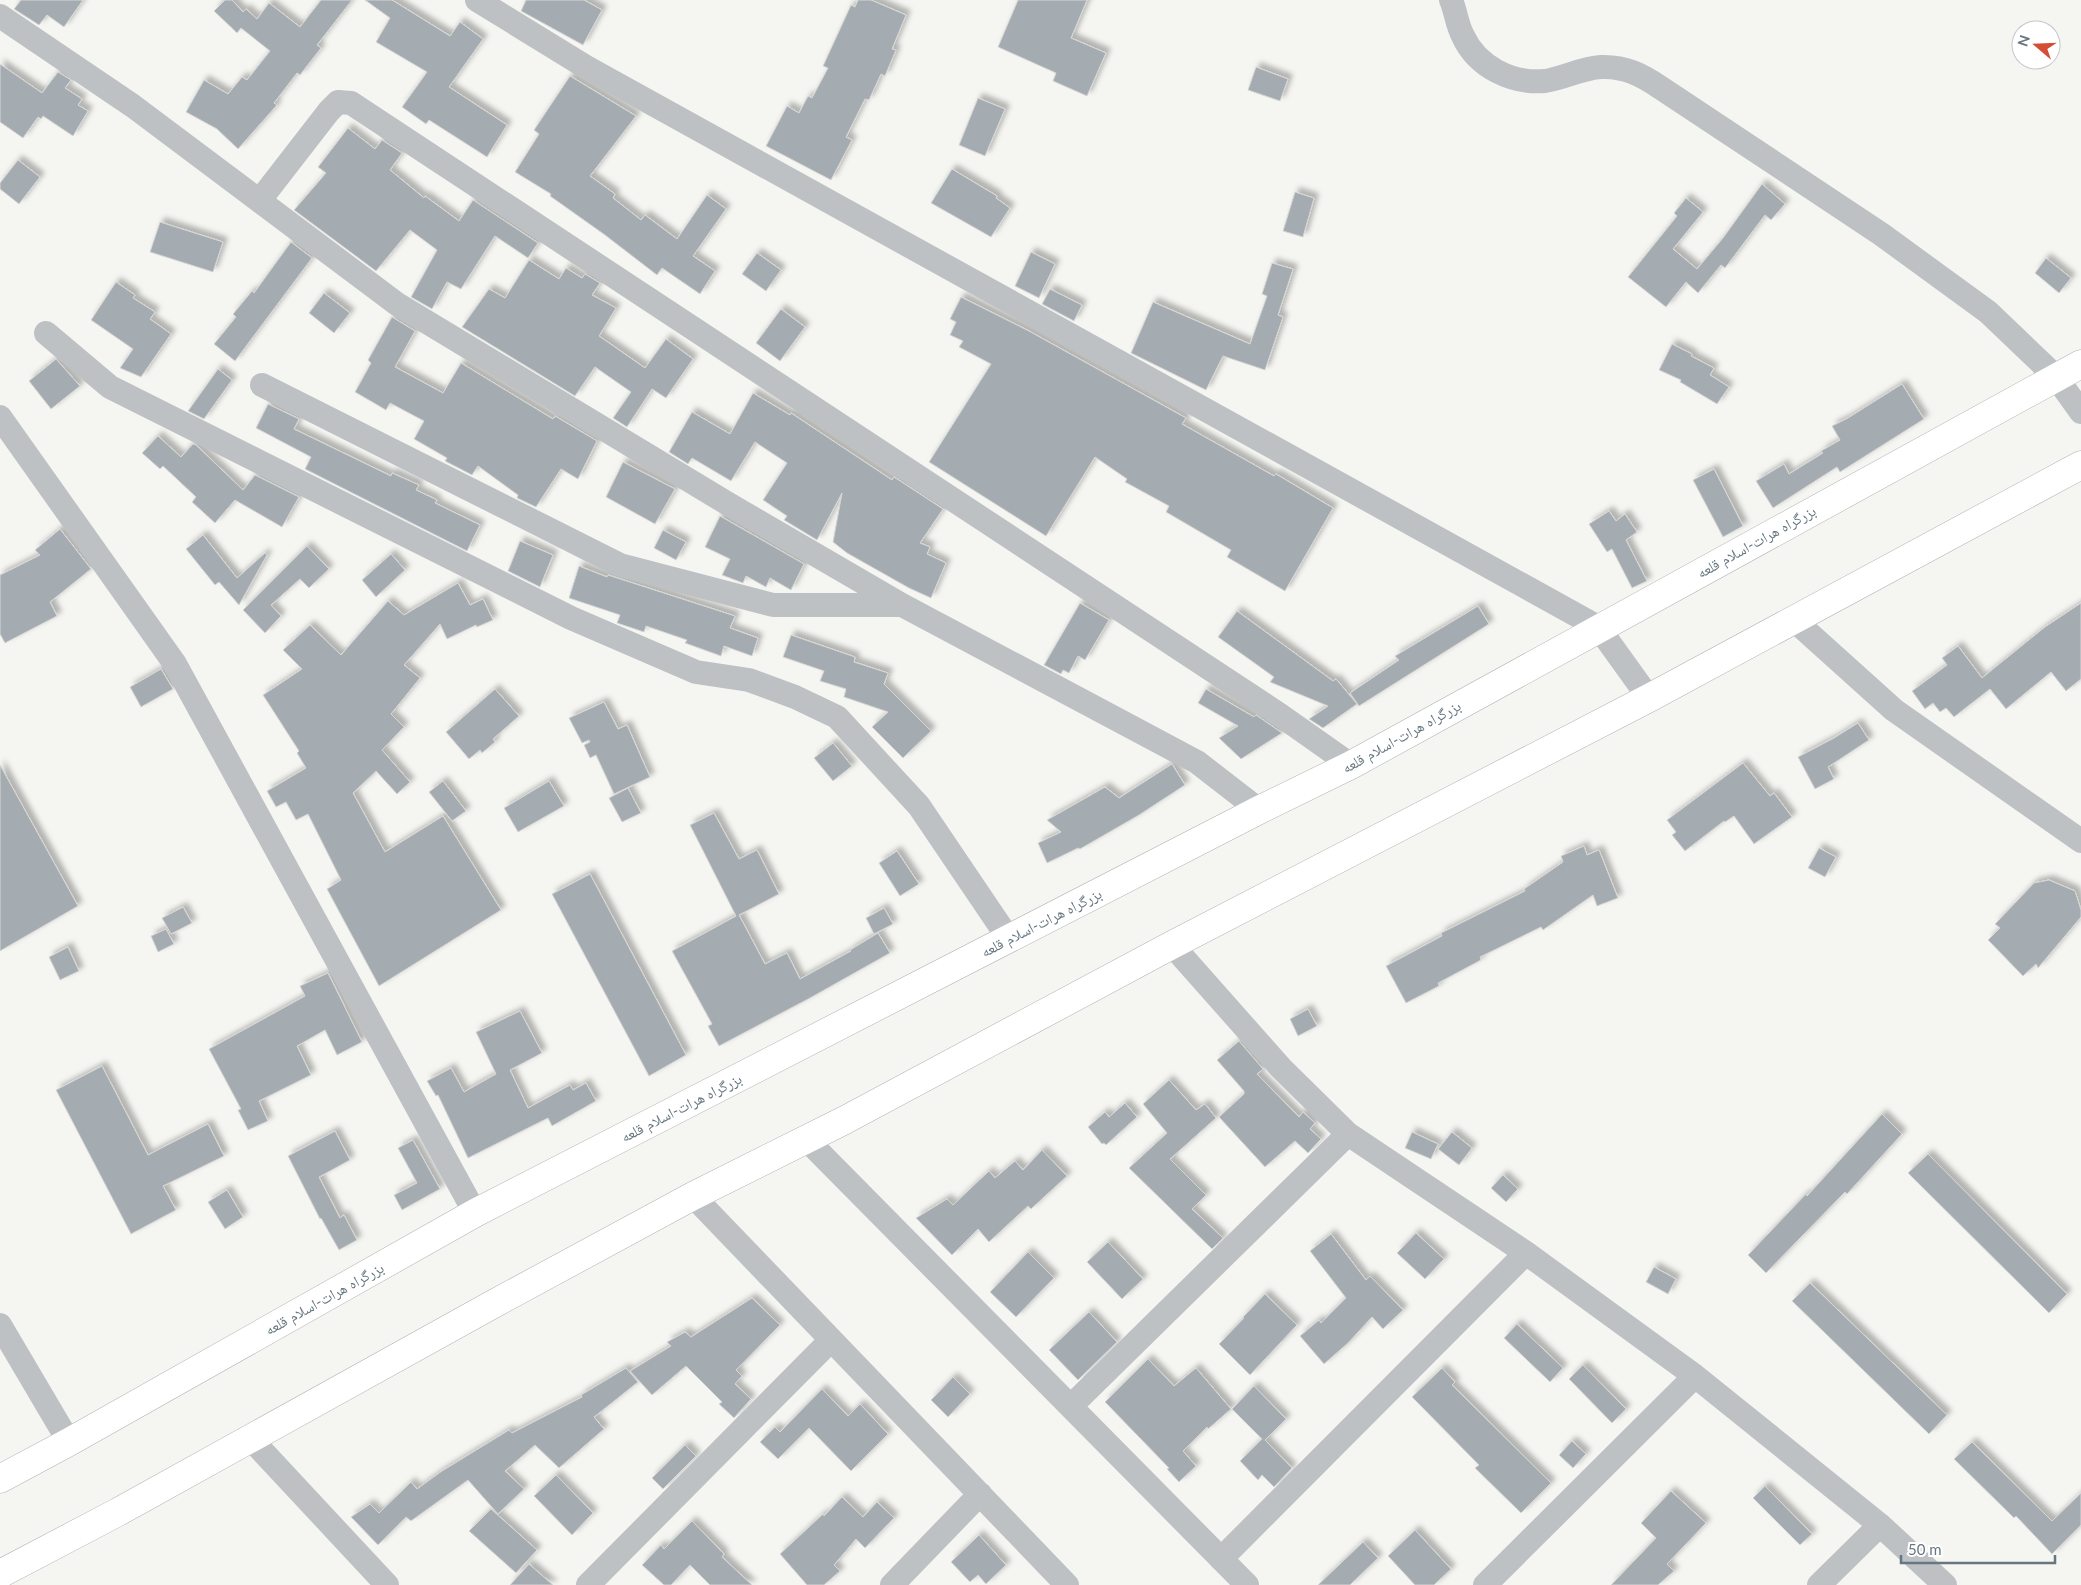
<svg xmlns="http://www.w3.org/2000/svg" width="2081" height="1585" font-family="Lato,'Noto Naskh Arabic',sans-serif">
	<defs>
		<filter id="shadow"><feDropShadow dx="4.5" dy="-4.5" stdDeviation="2.5" flood-color="#0004"/></filter>
	</defs>
	<rect width="100%" height="100%" fill="#f5f5f2"/>
	<path fill="#a5acb1" stroke="#d7d6d5" filter="url(#shadow)" d="M21,0H83L64,27L47,15L39,25L14,9Z
		M225,0H232L243,12L246,9L257,19L269,3L300,27L321,0H352L317,45L321,48L300,75L297,73L274,103L277,105L238,149L217,129L186,112L204,80L228,94L242,77L247,80L270,51L241,28L237,33L214,11Z
		M365,0H392L450,36L460,22L483,39L449,87L507,125L487,157L429,120L426,124L402,107L427,72L376,42L390,18Z
		M526,0H584L602,10L583,45L521,11Z
		M858,0H871L906,15L892,49L896,50L885,76L881,74L869,100L865,99L846,137L852,140L831,180L766,146L787,106L799,113L808,96L812,98L828,68L823,66L851,5L855,7Z
		M1018,0H1087L1071,38L1106,53L1087,96L1053,81L1056,73L998,47Z
		M0,64L42,93L58,72L71,80L65,88L82,99L78,105L88,111L73,136L43,116L41,119L38,117L23,138L0,122Z
		M1256,67L1288,79L1280,101L1248,90Z
		M570,76L636,116L590,176L615,194L613,198L641,220L645,215L677,239L707,195L726,209L693,256L715,271L700,294L662,268L657,275L605,235L550,196L551,194L515,172L539,134L534,130Z
		M978,98L1005,109L985,156L959,145Z
		M348,128L375,149L382,140L402,153L390,170L424,198L425,196L459,221L473,200L538,243L528,258L495,236L461,289L447,282L432,309L411,297L437,250L410,230L376,271L294,210L326,173L318,167Z
		M18,160L40,177L19,204L0,189V183Z
		M952,169L997,196L996,198L1010,208L991,237L931,203Z
		M1762,184L1785,204L1771,220L1765,215L1725,268L1721,265L1698,293L1686,282L1666,307L1628,277L1677,216L1674,213L1686,198L1703,212L1673,249L1697,269L1723,238Z
		M1295,192L1314,198L1303,237L1283,231Z
		M160,222L223,242L213,272L150,252Z
		M291,242L312,258L235,361L214,344L236,317L233,314L252,291L254,293Z
		M1031,252L1055,264L1039,298L1015,286Z
		M757,253L781,270L766,291L742,274Z
		M2046,258L2071,278L2059,293L2035,273Z
		M529,260L559,279L566,268L582,278L585,274L600,283L592,295L616,308L599,336L645,368L666,339L693,359L666,398L652,389L627,427L613,418L631,392L595,367L575,396L462,327L489,289L505,298Z
		M1272,263L1293,269L1278,315L1283,317L1265,370L1223,356L1206,390L1131,353L1153,302L1250,344L1267,296L1262,294Z
		M116,282L135,295L133,298L155,312L150,319L171,334L141,377L120,368L133,349L91,320Z
		M1050,289L1082,305L1074,321L1042,304Z
		M324,293L350,313L334,333L309,313Z
		M961,297L1027,330L1186,418L1182,424L1274,476L1276,474L1333,508L1285,591L1227,557L1231,550L1166,512L1169,506L1125,482L1127,479L1095,457L1046,536L929,462L991,364L959,347L963,341L950,335L956,322L950,319Z
		M781,309L805,327L780,361L756,343Z
		M392,317L415,331L395,367L443,393L461,363L553,419L555,416L597,441L578,479L561,469L536,507L517,498L518,495L478,466L472,475L445,461L447,458L414,439L424,421L390,403L386,410L355,392L371,363L368,360Z
		M1672,344L1692,354L1691,356L1714,368L1710,375L1729,387L1717,404L1680,382L1681,380L1659,370Z
		M56,359L80,386L51,409L29,381Z
		M218,369L232,380L204,419L188,411Z
		M1902,384L1924,419L1840,472L1837,467L1773,508L1756,481L1784,464L1789,474L1823,453L1821,451L1840,440L1832,426L1848,418Z
		M753,393L790,415L791,413L892,480L894,477L943,509L920,543L930,547L927,554L946,563L931,598L909,588L847,553L833,542L842,493L817,540L784,520L787,516L763,500L787,463L755,442L731,481L692,458L688,464L669,452L692,412L730,434Z
		M268,404L299,419L294,429L391,476L392,473L419,485L416,490L437,500L435,503L480,525L467,551L305,469L311,457L256,428Z
		M158,436L181,457L193,444L196,445L243,490L255,475L299,497L282,527L235,500L215,523L192,502L196,497L163,466L160,469L142,453Z
		M623,462L675,489L655,524L606,497Z
		M1714,469L1743,526L1723,537L1693,480Z
		M1609,511L1616,521L1625,514L1637,532L1626,540L1647,581L1632,588L1612,549L1607,552L1589,524Z
		M720,516L804,564L791,590L770,578L766,587L746,576L743,583L722,575L730,559L705,547Z
		M60,529L91,569L50,602L57,616L5,643L0,634V575L40,555L35,550Z
		M663,530L686,542L676,560L654,548Z
		M203,535L237,578L265,553L267,555L239,605L219,582L215,585L186,549Z
		M520,541L553,555L540,587L508,571Z
		M307,546L329,569L309,588L300,579L271,605L281,616L265,633L243,610Z
		M391,554L405,570L376,597L362,580Z
		M579,566L607,577L608,575L735,616L730,628L758,638L752,656L724,646L721,656L685,643L687,640L646,626L644,632L617,623L620,615L569,598Z
		M458,583L470,605L483,599L493,620L477,627L476,625L447,639L440,624L404,665L420,678L391,714L404,727L382,750L410,782L397,794L376,771L353,793L385,852L443,816L501,910L379,986L327,889L341,880L308,814L296,820L286,802L276,807L267,791L306,768L297,753L299,751L263,695L302,669L283,650L310,625L341,655L388,601L404,615Z
		M1080,603L1109,620L1085,660L1078,656L1069,673L1063,670L1061,674L1044,665Z
		M2081,603V679L2066,691L2051,672L2006,709L1990,689L1954,717L1946,708L1940,712L1933,703L1925,709L1912,691L1947,665L1942,658L1958,646L1982,678L2045,627Z
		M1478,606L1489,624L1359,706L1350,693L1399,660L1395,656Z
		M1237,611L1333,681L1336,679L1357,704L1323,728L1309,719L1328,706L1270,682L1274,677L1218,637Z
		M791,635L855,657L854,662L888,673L884,684L931,731L903,758L872,727L888,712L844,697L846,689L820,681L824,671L783,657Z
		M161,669L173,689L141,707L130,687Z
		M495,689L519,716L493,739L495,742L482,753L480,750L469,759L446,732Z
		M1206,689L1254,717L1256,715L1282,733L1241,759L1219,738L1238,726L1198,703Z
		M604,702L618,729L627,725L650,777L614,794L596,755L590,758L584,745L590,742L589,740L582,743L569,718Z
		M1858,723L1869,740L1828,767L1834,779L1815,789L1798,757L1834,738Z
		M833,743L852,766L833,781L814,758Z
		M1743,763L1770,796L1774,793L1792,817L1754,844L1734,816L1725,822L1724,821L1685,851L1672,835L1676,832L1667,820Z
		M1172,764L1185,785L1139,815L1080,849L1078,848L1047,863L1038,843L1061,832L1047,820L1105,787L1119,798Z
		M0,765L78,906L0,951Z
		M443,781L466,811L452,821L429,792Z
		M549,781L564,806L518,832L504,808Z
		M628,788L641,813L622,822L609,798Z
		M714,813L739,859L757,850L779,894L739,915L765,964L787,953L800,979L851,951L850,950L878,933L890,953L810,998L719,1046L708,1026L712,1024L672,951L736,916L690,825Z
		M1584,846L1587,855L1599,850L1618,898L1597,906L1593,895L1543,930L1541,927L1480,957L1481,960L1438,983L1439,986L1406,1003L1386,966L1442,936L1441,933L1525,891L1524,889L1563,862L1561,856Z
		M1819,848L1836,857L1825,877L1808,868Z
		M897,851L919,884L900,896L879,863Z
		M590,874L686,1055L649,1076L552,894Z
		M2049,880L2075,891L2081,910V917L2038,968L2036,964L2023,976L1988,940L2000,928L1995,924L2034,883Z
		M183,907L192,923L171,934L162,918Z
		M884,908L893,924L874,934L866,918Z
		M166,929L174,944L158,952L151,936Z
		M68,947L79,971L60,980L49,957Z
		M328,973L362,1042L337,1055L325,1030L297,1046L311,1075L259,1101L268,1121L248,1130L238,1110L241,1109L209,1049L305,996L300,986Z
		M1308,1009L1317,1026L1298,1036L1290,1019Z
		M520,1011L542,1053L510,1070L528,1108L570,1085L573,1090L586,1083L596,1101L552,1126L548,1118L468,1158L438,1095L436,1096L427,1081L451,1068L464,1092L496,1074L476,1032Z
		M1239,1041L1263,1069L1257,1074L1299,1117L1303,1112L1315,1123L1310,1129L1321,1139L1308,1153L1295,1141L1265,1167L1219,1117L1244,1094V1091L1217,1060Z
		M102,1066L148,1155L208,1124L224,1156L163,1186L176,1210L131,1234L56,1090Z
		M1169,1080L1196,1110L1205,1104L1216,1118L1170,1159L1206,1195L1192,1209L1223,1238L1212,1249L1129,1168L1167,1133L1143,1104Z
		M1125,1103L1137,1117L1106,1145L1104,1143L1102,1144L1088,1127L1105,1112L1109,1117Z
		M1882,1114L1902,1134L1847,1194L1845,1192L1766,1273L1748,1255L1806,1194L1807,1196Z
		M335,1131L350,1160L319,1177L340,1218L344,1215L357,1240L339,1250L321,1218L320,1219L288,1156Z
		M1412,1132L1438,1144L1431,1159L1405,1148Z
		M1452,1132L1472,1148L1459,1165L1438,1149Z
		M413,1140L440,1189L402,1210L394,1195L417,1183L398,1148Z
		M1042,1150L1067,1176L1031,1209L1028,1206L989,1242L978,1229L952,1255L916,1218L947,1199L953,1205L989,1171L995,1178L1015,1161L1023,1170Z
		M1928,1154L2067,1294L2049,1313L1908,1173Z
		M1503,1175L1518,1189L1506,1202L1491,1188Z
		M227,1190L243,1217L225,1229L208,1202Z
		M1416,1233L1444,1259L1425,1279L1397,1253Z
		M1331,1234L1366,1280L1370,1276L1403,1310L1383,1329L1372,1317L1348,1343L1324,1364L1300,1336L1319,1320L1321,1323L1346,1298L1310,1251Z
		M1108,1242L1143,1279L1122,1299L1087,1262Z
		M1028,1252L1054,1278L1016,1317L990,1292Z
		M1654,1267L1676,1279L1668,1294L1646,1282Z
		M1810,1283L1947,1415L1929,1434L1792,1301Z
		M1265,1294L1297,1325L1250,1375L1219,1344L1244,1318L1243,1317Z
		M752,1298L780,1325L736,1370L742,1376L735,1384L751,1399L734,1418L719,1404L722,1402L686,1366L652,1395L630,1371L671,1346L667,1342L685,1332L691,1337Z
		M1089,1312L1117,1342L1078,1380L1049,1350Z
		M1517,1324L1563,1368L1550,1382L1504,1338Z
		M1148,1359L1174,1386L1196,1368L1231,1409L1208,1429L1207,1427L1183,1451L1196,1466L1179,1482L1167,1469L1169,1468L1105,1402Z
		M1583,1365L1626,1409L1612,1423L1569,1379Z
		M626,1368L638,1382L594,1417L604,1429L559,1468L535,1445L505,1471L524,1489L498,1514L468,1480L411,1521L406,1517L378,1545L351,1517L370,1504L379,1513L411,1482L417,1489L442,1471L509,1430L512,1433L582,1397L581,1395Z
		M1442,1368L1455,1382L1452,1385L1551,1483L1521,1513L1475,1468L1479,1465L1412,1397Z
		M953,1377L970,1394L948,1417L931,1400Z
		M1254,1386L1286,1419L1265,1440L1292,1468L1274,1487L1262,1475L1258,1480L1240,1461L1262,1439L1232,1409Z
		M822,1389L848,1416L860,1404L888,1434L851,1471L809,1428L778,1459L760,1442L775,1427L780,1432Z
		M1572,1441L1586,1454L1573,1468L1559,1455Z
		M1972,1442L2052,1521L2081,1493V1525L2052,1554L2016,1516L2014,1518L1954,1459Z
		M685,1445L696,1456L663,1489L652,1478Z
		M556,1475L593,1513L572,1535L534,1496Z
		M1765,1486L1812,1534L1800,1545L1753,1498Z
		M1671,1491L1706,1523L1667,1564L1674,1571L1658,1585H1611L1656,1538L1641,1523Z
		M842,1497L863,1517L877,1502L894,1518L865,1548L856,1539L834,1565L840,1571L824,1585H807L780,1554L823,1514L824,1516Z
		M491,1509L537,1550L516,1573L469,1531Z
		M692,1521L724,1554L722,1557L752,1585H710L690,1565L671,1585H664L642,1565L661,1545L664,1549Z
		M1415,1530L1451,1569L1434,1585H1415L1388,1556Z
		M979,1535L1006,1565L986,1584L978,1575L970,1582L951,1562Z
		M1363,1542L1378,1558L1350,1585H1318Z
		M529,1564L553,1585H510Z"/>
	<g fill="none" stroke-linecap="round" stroke-linejoin="round">
		<defs>
			<path id="highway" d="M0,1479L69,1442L475,1213L1259,810L1351,765L2081,364
				M0,1574L118,1512L497,1302L693,1196L845,1120L1172,945L1649,698L2081,465"/>
		</defs>
		<use href="#highway" stroke="#b0b4b7" stroke-width="29"/>
		<path stroke="#bdc1c4" stroke-width="24" d="M477,0L586,67L1598,627L1649,698
			M1451,0C1456,12 1457,25 1463,36C1477,67 1512,84 1545,81C1564,78 1582,68 1601,67C1625,66 1642,75 1661,88L1881,234L1988,312L2056,377L2081,412
			M0,16L133,106L397,304L730,505L902,605L1197,762L1259,810
			M260,200L329,111L338,102L351,103L1280,715L1351,765
			M46,333L110,387L571,618L696,672L749,680L795,697L837,717L919,806L1009,939
			M262,385L620,565L773,605H900
			M0,417L175,664L475,1213
			M1794,620L1894,710L2081,841
			M1172,945L1281,1068L1348,1134L1526,1253L1695,1376L1880,1525L1945,1585
			M806,1139L1247,1585
			M693,1196L1067,1585
			M0,1325L69,1442
			M1071,1406L1348,1134
			M250,1438L387,1585
			M1221,1559L1526,1253
			M588,1585L831,1340
			M892,1585L980,1494
			M1485,1585L1695,1376
			M1819,1585L1880,1525"/>
		<use href="#highway" stroke="#fff" stroke-width="28"/>
	</g>
	<g text-anchor="middle" dominant-baseline="central" stroke-width="5" stroke-linejoin="round" paint-order="stroke">
		<g font-size="15" fill="#677780" stroke="#fff">
			<text transform="translate(1756 541) rotate(-29)">بزرگراه هرات-اسلام قلعه</text>
			<text transform="translate(1401 736) rotate(-29)">بزرگراه هرات-اسلام قلعه</text>
			<text transform="translate(1041 922) rotate(-27)">بزرگراه هرات-اسلام قلعه</text>
			<text transform="translate(681 1107) rotate(-27)">بزرگراه هرات-اسلام قلعه</text>
			<text transform="translate(324 1298) rotate(-29)">بزرگراه هرات-اسلام قلعه</text>
		</g>
	</g>
	<g transform="translate(2036 45) rotate(289)"><circle r="24" fill="#ffffff" stroke="#c2c9cc"/>
	<path d="M0-4L9 19L0 12L-9 19Z" fill="#d44d34"/>
	<text y="-8" font-size="14" font-weight="bold" text-anchor="middle" fill="#677780">N</text>
	</g>
	<path d="M1901 1555v8h154v-8" fill="none" stroke="#677780" stroke-width="2.5"/>
	<text x="1908" y="1555" font-size="15" fill="#677780" stroke="#ffffff" stroke-width="4" paint-order="stroke">50 m</text>
</svg>
